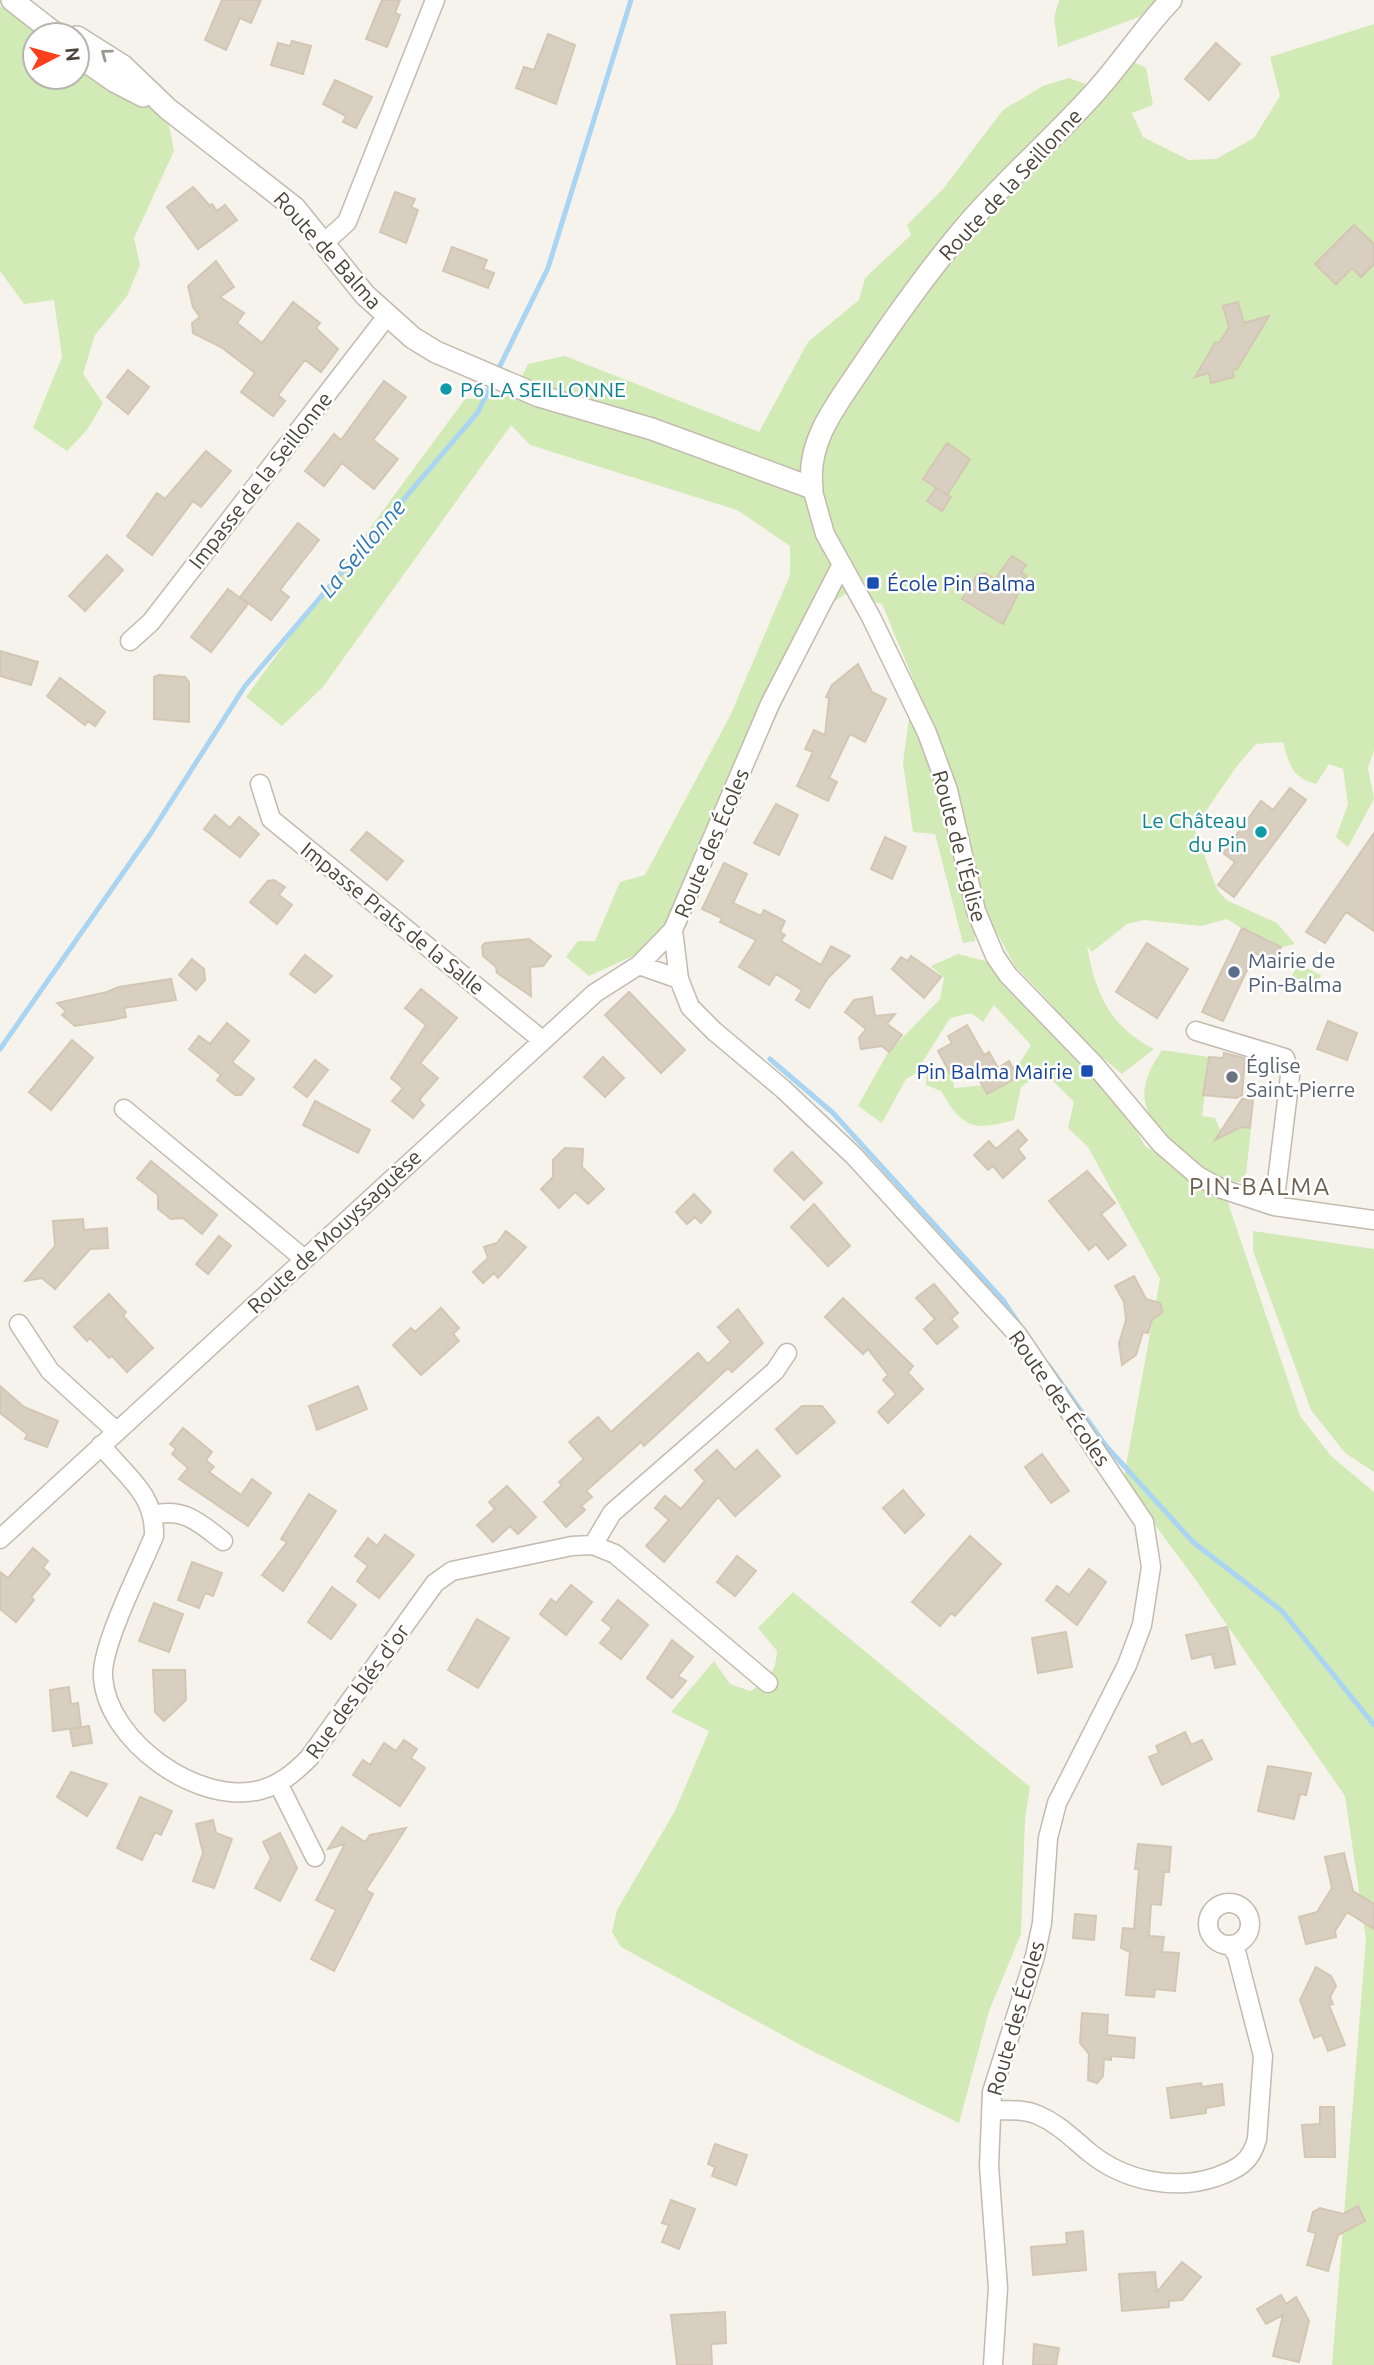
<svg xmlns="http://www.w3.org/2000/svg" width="1374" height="2365" font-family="Ubuntu,sans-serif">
	<rect width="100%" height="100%" fill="#f6f3ec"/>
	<path fill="#d2eab5" d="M1059,0H1160L1139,17L1058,47L1054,18Z
		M0,6L45,35H35V77H77V57L168,120L174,151L134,238L140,265L127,296L95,335L83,374L103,403L87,430L67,451L33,428L62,357L54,300L24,304L0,271Z
		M1374,24V750L1368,768L1374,799L1348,847L1336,837L1348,804L1343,769L1329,764L1316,784C1292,778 1289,764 1283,742L1256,744L1237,766L1194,828L1217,889L1226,900L1277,923L1295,944L1274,949L1227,919L1201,926L1144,920L1127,924L1092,952L1087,946C1095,993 1110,1027 1154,1049L1122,1074L1102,1057L1091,1069L1125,1111L1145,1146L1225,1194L1300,1416L1331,1456L1374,1492V2365H1332L1366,1939L1345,1796L1193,1576L1123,1482L1160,1279L1088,1147L1068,1128L1074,1102L1043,1071L1021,1087L1014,1120C973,1131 963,1129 941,1091L926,1085L927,1071L953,1069L954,1088C996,1085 1009,1083 1031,1045L994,1005L983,1022L971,1013L950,1018L915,1074L906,1079L882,1123L858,1106L887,1054L940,999L944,978L931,966L958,954L989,962C1003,988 1020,1005 1045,1022L1053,1006L1015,966L991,922L977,888L975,941L963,943L935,834L913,832L903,763L914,681L882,604L845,594L828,606L672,938L589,976L566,957L578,941H595L620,882L645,875L730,716L790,575V546L737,510L530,445L511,425L323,687L282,726L246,697L465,399L513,396L528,364L565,356L759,432L808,342L859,300L865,278L911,235L907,225L943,189L1003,110L1043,86L1069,78L1105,91L1129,60L1146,68L1153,105L1132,113L1143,137L1189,160L1216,159L1254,138L1280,96L1270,57Z
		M1298,964L1321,975L1312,993L1289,982Z
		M1162,1050L1209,1057L1202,1116L1215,1118L1221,1132L1232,1133L1238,1127L1251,1129L1246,1174L1240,1182C1213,1182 1153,1133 1146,1106C1140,1086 1151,1066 1162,1050Z
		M1253,1231L1374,1249V1472L1345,1453L1311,1410L1253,1251Z
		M793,1592L1030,1787L1025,1819L1021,1934L989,2011L959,2123L806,2048L621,1947L612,1932L617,1910L675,1811L709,1731L671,1712L714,1661L730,1684L750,1691C768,1682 776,1672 777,1651L758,1628Z"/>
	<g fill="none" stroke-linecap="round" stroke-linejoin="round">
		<path stroke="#a9d4f2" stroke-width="5" d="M496,374L548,268L631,0
			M0,1049L151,833L245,686L478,412L492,383
			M770,1059L833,1113L1003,1300L1021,1327
			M1049,1366L1106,1446L1193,1542L1282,1611L1374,1725"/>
	</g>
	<path fill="#d8cfc1" stroke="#d3c7b4" stroke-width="2" d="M222,0H261L251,23L240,18L226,50L205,40Z
		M382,0H400L395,13L400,15L387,47L366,39Z
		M548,34L575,45L556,104L516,88L524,67L534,70Z
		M292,41L311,46L303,74L271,65L278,43L290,46Z
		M1216,43L1240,64L1209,100L1185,79Z
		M335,80L372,97L356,128L343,122L346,116L323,104Z
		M193,187L210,206L212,204L217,211L225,205L237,220L198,249L167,207Z
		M395,192L415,199L411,207L418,210L406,243L380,232Z
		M1354,225L1374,244V264L1361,277L1352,268L1336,284L1315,264Z
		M452,247L487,260L483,269L494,273L488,288L443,271Z
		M216,261L234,287L220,297L244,313L237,323L262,343L293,302L320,323L316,328L338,349L321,372L305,360L278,395L285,401L273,416L241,392L255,373L221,347L193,333L192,323L200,317L193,307L188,286Z
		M1238,302L1244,323L1269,316L1237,369L1232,370L1234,377L1211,383L1209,373L1195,377L1215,343L1220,342L1229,327L1223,306Z
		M128,370L149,387L128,414L107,397Z
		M384,381L406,397L373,440L398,459L374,489L342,463L324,486L305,471L334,434L341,440Z
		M947,443L970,459L947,495L923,479Z
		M206,451L231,471L201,507L193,501L152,555L127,536L157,493L165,499Z
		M936,488L951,497L942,511L927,501Z
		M298,523L319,540L280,590L289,597L271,620L240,597Z
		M107,555L123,570L85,611L69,596Z
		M1012,556L1026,565L1021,572L1027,576L1003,624L962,599L977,575L985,573L995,579Z
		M228,589L248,604L211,652L191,637Z
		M0,651L38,662L31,685L0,676Z
		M858,664L872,692L886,699L865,742L850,734L829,778L837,782L828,801L797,786L813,752L805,749L814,730L825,735L829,698L826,697L832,685Z
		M159,675L185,677L189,682V722L154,719V677Z
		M60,678L105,712L95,726L88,721L85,725L47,696Z
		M1290,788L1306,800L1234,897L1218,885L1235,862L1223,853L1261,801L1273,810Z
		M776,804L798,815L779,855L754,843Z
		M215,815L230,828L239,817L259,834L240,857L204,829Z
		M367,832L403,861L387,880L351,850Z
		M1374,833V931L1346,912L1325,943L1306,932Z
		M885,837L906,847L892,879L871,869Z
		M724,863L747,874L733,903L761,916L764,910L785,921L780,932L785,935L781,941L821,965L831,946L850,956L828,978L809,1008L796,1000L802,990L776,974L769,985L739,967L756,940L720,922L722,918L702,909Z
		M274,880L285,887L279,895L292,905L277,924L250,902L268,881Z
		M1242,928L1281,947L1273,961L1255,953L1223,1021L1202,1012Z
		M529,939L551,956L543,966L530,967L531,996L497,973L496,967L483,956L482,946L485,943Z
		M1147,943L1188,969L1157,1018L1116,992Z
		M305,955L332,976L315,993L290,974Z
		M911,956L941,977L924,998L892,969L901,957L908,961Z
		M192,959L204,969L205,980L196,990L179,975Z
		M171,979L176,1000L124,1008L126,1017L112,1020L75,1026L62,1015L66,1011L57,1003L107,992L119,987Z
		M421,989L457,1018L420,1063L438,1078L419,1100L424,1105L413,1118L392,1101L403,1088L391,1078L426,1025L405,1008Z
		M629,992L685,1050L661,1073L605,1015Z
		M872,997L875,1016L895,1014L887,1024L902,1035L889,1052L882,1046L861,1049L859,1038L866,1029L845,1012L854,1000Z
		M1328,1021L1357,1033L1347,1060L1317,1049Z
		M227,1023L249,1041L232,1062L254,1079L241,1095H235L217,1080L221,1075L189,1049L199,1036L210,1044Z
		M967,1025L984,1055L989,1052L998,1068L1009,1061L1018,1077L987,1094L972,1066L952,1077L938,1051L952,1043L948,1036Z
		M72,1040L93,1058L51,1110L29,1092Z
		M1224,1053L1245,1058L1242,1095L1236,1098L1203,1095L1209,1057L1223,1058Z
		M603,1057L624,1078L605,1097L584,1077Z
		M315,1060L328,1070L307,1097L294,1087Z
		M1242,1099L1253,1100L1250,1128L1241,1127L1215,1140Z
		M315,1101L370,1130L358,1153L303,1125Z
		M1018,1130L1027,1140L1018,1149L1025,1158L1003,1178L993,1166L988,1170L974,1155L989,1141L996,1149Z
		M565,1148L583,1149L582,1167L604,1189L588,1204L575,1192L559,1208L541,1189L553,1177V1160Z
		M792,1152L822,1183L804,1200L774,1170Z
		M151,1161L217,1215L202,1234L183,1218L171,1219L158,1209V1195L137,1178Z
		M1087,1171L1115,1203L1101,1214L1126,1245L1108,1259L1096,1244L1089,1250L1049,1201Z
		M694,1194L711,1212L701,1223L695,1217L687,1224L676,1212Z
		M814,1204L850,1246L828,1266L791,1227Z
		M83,1219L84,1230L107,1228L108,1248L90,1249L55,1289L42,1278L25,1281L55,1246L53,1221Z
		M506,1231L526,1247L498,1278L494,1273L483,1283L473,1272L488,1258L484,1247L497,1243Z
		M219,1236L231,1246L208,1274L196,1264Z
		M1134,1276L1146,1299L1160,1303L1163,1312L1152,1320L1148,1333L1143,1332L1136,1355L1122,1365L1119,1343L1126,1320L1124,1302L1115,1286Z
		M934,1284L958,1313L951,1319L958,1327L937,1344L924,1329L935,1319L916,1298Z
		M109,1294L126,1312L123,1316L153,1348L127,1372L112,1356L109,1358L90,1338L87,1341L74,1327Z
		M843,1298L913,1366L908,1373L923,1389L888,1423L878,1412L896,1394L883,1380L888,1375L868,1349L863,1354L825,1317Z
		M441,1308L459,1328L453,1334L459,1341L421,1375L393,1345L411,1328L415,1332Z
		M738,1309L763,1343L732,1372L728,1368L644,1446L641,1442L586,1491L592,1497L581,1506L585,1510L566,1527L544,1502L562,1485L559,1482L584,1459L569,1442L598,1417L611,1432L698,1353L708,1364L731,1342L718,1327Z
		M0,1386L24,1407L58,1421L47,1447L25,1439L27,1434L0,1413Z
		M358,1386L367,1409L317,1430L309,1406Z
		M802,1406H822L835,1422L797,1454L776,1429Z
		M183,1428L212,1452L206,1460L214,1467L209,1472L241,1495L252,1479L271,1493L248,1526L179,1479L188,1468L172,1454L176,1449L170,1444Z
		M717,1450L735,1470L757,1450L780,1476L735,1516L718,1497L664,1562L646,1546L669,1520L655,1508L665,1496L681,1509L705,1481L695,1470Z
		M1042,1454L1069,1491L1051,1503L1025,1467Z
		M507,1486L536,1517L518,1534L510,1526L493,1542L477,1525L495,1509L489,1502Z
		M903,1490L924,1515L905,1533L883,1508Z
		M309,1494L336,1511L283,1591L262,1575L287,1542L281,1539Z
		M385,1535L414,1555L379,1598L357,1581L368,1566L355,1556L368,1538L377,1546Z
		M970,1536L1001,1564L955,1616L951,1613L940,1626L912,1602Z
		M33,1548L48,1561L43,1568L50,1574L31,1597L34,1600L16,1622L0,1609V1572L8,1578Z
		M737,1556L756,1571L735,1596L717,1582Z
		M192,1562L222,1573L213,1596L205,1593L199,1608L178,1600Z
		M1089,1569L1106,1582L1077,1625L1046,1600L1057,1586L1069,1595Z
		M571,1585L592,1602L566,1635L540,1614L551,1599L556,1603Z
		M332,1587L356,1605L331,1639L308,1622Z
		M618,1600L648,1625L621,1659L600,1643L612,1628L602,1620Z
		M154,1603L183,1614L169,1652L139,1641Z
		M477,1619L509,1638L478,1688L448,1670Z
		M1227,1627L1235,1664L1215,1668L1212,1654L1192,1659L1186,1635Z
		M1066,1632L1072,1667L1038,1673L1032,1638Z
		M672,1640L693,1657L678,1676L686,1681L672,1698L647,1678Z
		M153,1670H185L186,1700L164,1721L155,1712Z
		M69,1687L71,1704L78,1703L81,1727L53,1731L50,1690Z
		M89,1726L92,1743L73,1746L70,1729Z
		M1185,1732L1191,1745L1202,1740L1212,1759L1162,1785L1149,1757L1159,1753L1156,1746Z
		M404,1740L417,1749L411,1758L425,1768L400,1806L353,1775L363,1760L370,1765L384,1743L396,1751Z
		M1268,1766L1311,1773L1306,1795L1300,1794L1294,1819L1258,1811Z
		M71,1772L107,1784L87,1816L57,1797Z
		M140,1797L172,1811L161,1835L155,1832L142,1860L117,1848Z
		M213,1820L216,1833L232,1839L214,1888L193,1881L203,1853L196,1824Z
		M342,1827L365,1842L370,1835L406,1828L366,1890L373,1894L334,1971L311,1959L336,1910L316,1900L345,1844L328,1849Z
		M280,1833L297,1868L280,1901L255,1888L271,1858L263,1842Z
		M1138,1844L1171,1847L1169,1872H1164L1161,1905L1151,1904L1149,1936L1164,1937L1162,1952L1179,1953L1175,1991L1155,1989L1154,1997L1126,1995L1130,1952L1121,1948L1123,1928L1134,1929L1139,1869H1135Z
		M1344,1853L1353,1891L1374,1904V1929L1347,1912L1335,1931L1336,1937L1306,1944L1299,1917L1317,1912L1332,1888L1325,1857Z
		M1075,1914L1096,1916L1094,1940L1073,1938Z
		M1316,1967L1331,1976L1336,1986L1330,1997L1333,2004L1329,2005L1345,2045L1328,2051L1322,2035L1314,2038L1300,2000Z
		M1082,2013L1108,2015L1107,2035L1135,2038L1134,2058L1111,2056V2060L1104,2059L1103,2076L1097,2083L1088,2080L1089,2054L1080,2043Z
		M1201,2083L1202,2087L1222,2084L1224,2105L1206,2108V2113L1171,2118L1167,2088Z
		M1320,2107H1334L1335,2157H1305L1302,2125L1320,2124Z
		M715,2144L747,2155L736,2185L712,2176L715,2167L708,2164Z
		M671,2200L695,2209L679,2249L662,2242L669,2225L662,2223Z
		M1358,2206L1365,2221L1338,2235L1328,2271L1307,2265L1316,2233L1308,2231L1313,2212L1320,2208L1343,2214Z
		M1083,2231L1086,2270L1033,2275L1031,2247L1067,2244L1066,2233Z
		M1182,2262L1201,2277L1182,2300L1169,2301V2307L1122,2311L1119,2274L1155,2272L1157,2292Z
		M1281,2295L1286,2304L1296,2297L1309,2321L1299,2362L1273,2356L1283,2315L1266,2324L1257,2309Z
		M725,2312L726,2343L711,2344L712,2365H677L671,2315Z
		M1034,2344L1059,2348L1056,2365H1033Z"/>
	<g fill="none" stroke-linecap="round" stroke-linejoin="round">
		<defs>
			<path id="minor" d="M325,242L347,222L435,0
				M812,488L825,534L871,617L927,733L948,790L976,911L995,956L1008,975L1094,1064L1161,1144L1198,1176L1222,1189L1274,1206L1374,1220
				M842,564L770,704L673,930L679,979L690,1007L714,1031L783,1089L854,1156L1017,1334L1144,1522L1151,1567L1142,1625L1127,1665L1057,1803L1048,1838L1042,1923L1035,1956L992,2092L989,2166L998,2288L993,2365
				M130,641L151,622L387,316
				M260,784L271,819L542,1040
				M639,965L679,979
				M1196,1031L1285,1058L1290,1076L1274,1206
				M124,1109L303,1258
				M19,1324L50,1371L116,1431
				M101,1445C126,1477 155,1493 154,1536C141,1568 101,1645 103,1677C107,1741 198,1806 260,1790C280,1785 295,1772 309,1758L435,1583L452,1571L572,1546L593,1545L615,1554L768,1683
				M154,1515C184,1507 201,1524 223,1541
				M0,1539L595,993L639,965L673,930
				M593,1545L612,1513L775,1371L787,1353
				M278,1783L315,1857
				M1208 1924a21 21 0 1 1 42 0a21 21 0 1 1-42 0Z
				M991,2110C1007,2111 1022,2108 1038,2115C1059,2124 1073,2139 1090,2153C1125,2181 1174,2191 1216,2177C1238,2169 1251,2162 1257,2139L1263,2056L1237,1955L1231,1946"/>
			<path id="tertiary" d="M12,0L57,35
				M77,37L123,66L168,109L295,208L365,295L413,338L436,352L539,396L652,429L812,488C806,440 838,403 863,365C894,319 926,274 961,232C1003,181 1054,139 1097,90C1123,61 1144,28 1171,0
				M77,55L114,81L143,96"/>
		</defs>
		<use href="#minor" stroke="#c2bbae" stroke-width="21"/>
		<use href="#tertiary" stroke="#c2bbae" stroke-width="24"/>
		<use href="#minor" stroke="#fff" stroke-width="18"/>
		<use href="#tertiary" stroke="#fff" stroke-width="21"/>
	</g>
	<defs><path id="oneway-chevron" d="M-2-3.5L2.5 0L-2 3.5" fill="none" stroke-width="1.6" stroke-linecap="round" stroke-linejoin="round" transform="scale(1.75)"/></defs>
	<use stroke="#9c9892" href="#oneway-chevron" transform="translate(106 54) rotate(-144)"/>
	<g fill="#0f9aa8" stroke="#fff" stroke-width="2.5">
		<circle cx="446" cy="389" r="7"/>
		<circle cx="1261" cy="832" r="7"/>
	</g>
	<g fill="#1a4fb4" stroke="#fff" stroke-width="2.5">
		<rect x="866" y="576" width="14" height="14" rx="3.5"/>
		<rect x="1080" y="1064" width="14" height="14" rx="3.5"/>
	</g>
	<circle fill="#5c6f8a" stroke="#fff" stroke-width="2.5" cx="1234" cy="972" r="7"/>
	<circle fill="#6b7280" stroke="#fff" stroke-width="2.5" cx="1232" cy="1077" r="7"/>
	<g text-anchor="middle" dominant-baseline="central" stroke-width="5" stroke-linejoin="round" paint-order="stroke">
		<g font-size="21" fill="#4b4439" stroke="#fff">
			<text transform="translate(1010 184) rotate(-47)">Route de la Seillonne</text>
			<text transform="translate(328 250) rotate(48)">Route de Balma</text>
			<text transform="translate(260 480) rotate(-52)">Impasse de la Seillonne</text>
			<text transform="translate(711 843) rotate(-67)">Route des Écoles</text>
			<text transform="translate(960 846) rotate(75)">Route de l'Église</text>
			<text transform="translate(393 918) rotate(39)">Impasse Prats de la Salle</text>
			<text transform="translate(334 1231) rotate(-43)">Route de Mouyssaguèse</text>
			<text transform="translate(1060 1398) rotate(55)">Route des Écoles</text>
			<text transform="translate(357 1691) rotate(-54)">Rue des blés d'or</text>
			<text transform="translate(1015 2018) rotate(-74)">Route des Écoles</text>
		</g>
		<g font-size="21" fill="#0d838f" stroke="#fff" text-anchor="start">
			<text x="460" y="389">P6 LA SEILLONNE</text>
			<text x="1247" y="820" text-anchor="end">Le Château<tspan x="1247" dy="24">du Pin</tspan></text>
		</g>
		<g font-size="21" fill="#164399" stroke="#fff" text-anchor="start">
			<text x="887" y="583">École Pin Balma</text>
			<text x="1073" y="1071" text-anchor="end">Pin Balma Mairie</text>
		</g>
		<g font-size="21" fill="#4e5e75" stroke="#fff" text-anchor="start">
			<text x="1248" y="960">Mairie de<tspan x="1248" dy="24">Pin-Balma</tspan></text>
		</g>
		<g font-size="21" fill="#5b616d" stroke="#fff" text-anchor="start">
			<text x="1246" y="1065">Église<tspan x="1246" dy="24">Saint-Pierre</tspan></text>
		</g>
		<g font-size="23" font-style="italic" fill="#2e7ab2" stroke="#fff">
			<text transform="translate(362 548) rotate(-50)">La Seillonne</text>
		</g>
		<g font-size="24" letter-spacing="2" fill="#6e6250" stroke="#fff">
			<text x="1260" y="1186">PIN-BALMA</text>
		</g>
	</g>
	<g transform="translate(56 56) rotate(84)"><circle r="33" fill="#ffffff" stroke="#b7b4b0" stroke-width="2"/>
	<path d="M0-5L12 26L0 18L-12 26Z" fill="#fc3f1d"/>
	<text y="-10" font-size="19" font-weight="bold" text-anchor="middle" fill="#4b4439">N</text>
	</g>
</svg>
